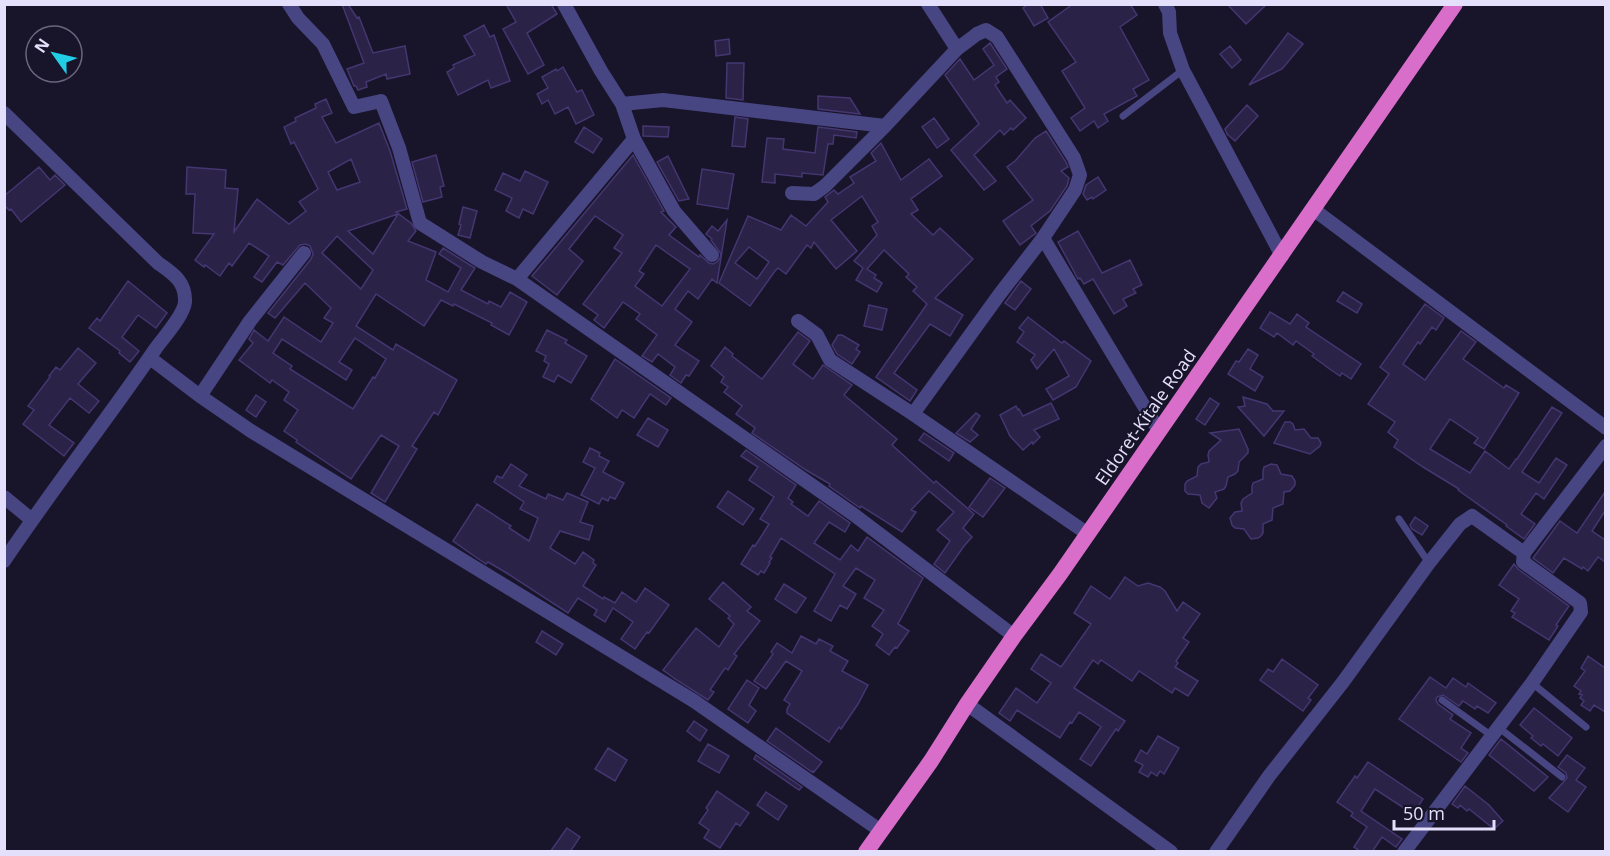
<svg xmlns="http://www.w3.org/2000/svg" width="1610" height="856" font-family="'Open Sans',sans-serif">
	<rect width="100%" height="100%" fill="#181429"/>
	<path fill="#2b2248" stroke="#443771" stroke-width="1.5" fill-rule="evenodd" d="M342,4H348L357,18L359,17L373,53L405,46L410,74L387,79L386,74L366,82L367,87L358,90L356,86H354L347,69L364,63Z
		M506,4H551L557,14L527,33L544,65L528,74L503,29L516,22Z
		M1029,4H1040L1048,18L1034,26L1023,8Z
		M1073,4H1130L1137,15L1120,27L1149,80L1133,89L1137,96L1104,114L1108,121L1098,128L1094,121L1080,131L1071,118L1085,108L1062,71L1076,62L1048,22Z
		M1227,4H1267L1246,24Z
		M484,25L490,37L494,35L510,81L491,88L488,80L458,95L447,72L454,68L453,65L475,55L464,36Z
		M1288,33L1303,44L1282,69L1249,85Z
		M729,39L730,54L716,56L715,41Z
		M990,43L1007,69L996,77L999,82L995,85L1007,103L1010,100L1026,118L1013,130L1011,128L1004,135L1000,130L974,155L996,181L984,190L951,150L979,124L945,75L960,59L974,80L994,65L983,49Z
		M1230,46L1241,60L1232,68L1220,54Z
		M727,63H744L743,100L726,98Z
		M563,67L577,92L582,90L594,115L576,124L568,107L555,114L548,100L542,104L537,94L548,88L542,77L556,69L557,71Z
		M818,96L850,98L860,114L818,109Z
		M326,99L332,113L322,117L336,143L379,123L390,151L407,209L396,212L411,223L416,231L408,241L436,252L426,280L448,292L461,268L439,254L443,248L475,268L461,290L488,304L489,301L501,307L510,292L527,302L509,335L491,325L492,323L454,304L453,306L441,300L424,326L376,294L356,326L393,350L396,344L457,380L438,415L434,412L412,446L417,449L385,502L371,493L399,446L381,435L351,479L296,442L297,440L284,431L298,410L284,400L289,392L272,380L270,383L239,360L253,343L249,339L254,330L268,341L284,317L321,342L333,323L324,318L331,308L305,283L275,318L268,313L311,259L313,254L310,246L306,244L300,245L283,265L277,262L262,282L254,277L269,256L249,243L232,266L229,263L220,276L205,265L204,267L195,260L214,234L193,233L195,194H186L187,167L226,170L225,188L238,189L234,232L257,199L289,224L306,211L299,202L318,189L294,142L291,144L284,127L296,121L295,118L316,108L315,104ZM351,159L360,182L337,190L328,172ZM398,214L373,254L348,231ZM337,236L373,270L361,289L322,253ZM355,338L386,359L375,378L373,377L353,409L290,369L292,366L273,353L282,339L346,380L352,370L339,362Z
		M1247,105L1258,116L1235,141L1227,134L1225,129Z
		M735,117L748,119L745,147L732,146Z
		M934,118L949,139L937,148L922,127Z
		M643,126L669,127L668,137L643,136Z
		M584,127L602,139L593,153L575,142Z
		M818,127L857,132L856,138L834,135L833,144H828L823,175L802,173V177L775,174V183L762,182L767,138L784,139L783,149L815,153Z
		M1046,131L1066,162L1068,167L1061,171L1069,178L1067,186L1050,211L1031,226L1036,233L1020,245L1003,221L1033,200L1007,167L1015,161L1035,138Z
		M881,143L901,180L929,159L942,176L911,199L918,210L911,214L933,235L940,228L973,259L935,298L963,315L950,336L930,324L894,373L917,390L910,401L876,377L927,304L913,291L917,287L906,277L909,274L884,250L867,269L876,275L874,278L882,283L877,292L856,280L863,268L854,261L877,235L872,226L878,222L862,196L831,220L857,251L836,269L814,242L811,248L807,245L786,274L778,268L775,271L750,306L719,283L748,216L781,230L791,215L806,226L828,202L825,197L834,190L838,194L854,183L850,177L876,161L871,153ZM749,247L769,262L757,279L735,263Z
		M436,155L444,186L440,187L442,197L423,202L412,162Z
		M633,155L664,211L661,212L676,227L669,235L699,257L700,255L709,263L713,264L717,262L720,258L721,254L711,240L712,239L706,234L712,226L718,231L727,220L717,283L712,279L698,299L688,291L675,309L692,322L675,345L699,361L689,376L686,375L681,383L670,375L675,367L658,354L652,362L642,356L657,335L636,319L640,314L623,302L604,328L594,320L598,315L583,304L622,253L614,248L623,235L595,216L569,249L583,261L557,295L532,276ZM656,245L690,269L662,306L635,286L644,274L639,271Z
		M668,156L689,199L679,201L657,162Z
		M39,167L50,180L55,175L65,185L21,222L11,209L9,210L4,205V196Z
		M702,169L734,174L728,209L697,204Z
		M525,171L548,182L533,214L523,209L519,218L506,211L512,198L495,190L503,173L520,181Z
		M1098,177L1106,190L1093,199L1092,197L1087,200L1083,194L1086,185Z
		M463,207L477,211L470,238L458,235L461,225L459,224Z
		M1078,231L1102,273L1130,260L1142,285L1133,289L1136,293L1123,299L1127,306L1114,314L1093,279L1084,284L1080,278L1078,279L1058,242Z
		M128,281L167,313L156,328L138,315L122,337L139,351L130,362L119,353L120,351L89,328L97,318L100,321Z
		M1021,281L1031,289L1015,310L1005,303Z
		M1343,292L1362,304L1357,313L1337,301Z
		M1425,304L1444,318L1436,330L1432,327L1420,344L1418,342L1403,364L1425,380L1461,331L1476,342L1463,359L1504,388L1506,385L1519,393L1484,449L1474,443L1478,438L1450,419L1430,449L1470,473L1485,451L1509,469L1516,459H1517L1552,407L1562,413L1522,472L1539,483L1556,458L1567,465L1544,499L1536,493L1521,514L1535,524L1524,539L1506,526L1507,525L1458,490L1459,489L1423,467L1394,447L1398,440L1388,432L1395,422L1368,404L1389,374L1380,367Z
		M869,305L887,309L882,330L864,326Z
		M1270,312L1290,324L1297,314L1309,323L1306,327L1361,364L1351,379L1342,373L1340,376L1331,370L1312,356L1314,354L1296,341L1293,345L1277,333L1274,337L1260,328Z
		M1028,317L1062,343L1064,341L1091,361L1076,387L1053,400L1046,389L1069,376L1054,349L1037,369L1031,360L1035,355L1017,342L1024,332L1019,328Z
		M547,330L567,340L565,343L587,356L571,383L558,375L554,382L543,377L549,364L544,361L546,356L536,351Z
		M798,332L810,341L793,364L813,379L823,365L852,385L844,395L897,439L892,445L934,483L936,481L974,514L963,528L972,537L964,546L945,573L934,564L950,541L937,530L954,512L929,491L911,510L916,512L902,532L861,506L860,508L829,486L830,484L806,470L752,433L755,428L736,414L742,406L724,392L728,387L721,382L724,377L711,366L725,347L733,354L732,356L762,379Z
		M838,335H842L859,345L856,349L860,352L852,364L837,354L832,345Z
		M78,348L96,363L78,384L99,401L89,413L70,398L49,425L74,443L64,456L23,424L34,410L28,406L50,377L49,376L56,367L60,370Z
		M1248,349L1258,355L1250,369L1263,377L1255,391L1228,374L1236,361L1239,362Z
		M615,359L671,398L666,405L650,394L634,418L622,410L617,418L591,399Z
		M256,395L266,402L256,417L246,410Z
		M1243,397L1267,404L1273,411H1284L1264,436L1238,407L1245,406Z
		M1210,398L1219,404L1205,425L1196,419Z
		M1051,403L1059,419L1034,430L1040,437L1033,444L1032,442L1023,450L1010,436L1000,415L1016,406L1018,410L1019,409L1023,416Z
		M976,413L980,416L971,429L978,435L970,442L956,433Z
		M648,418L668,430L658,447L637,435Z
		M1285,422H1290L1293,424L1295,430L1304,429L1311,438H1318L1321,443L1320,446L1310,454L1274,443Z
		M1239,429L1248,449V453L1239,462L1238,471L1235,474L1228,477L1226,486L1224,489L1215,492L1217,498L1209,508L1202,503L1200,495L1188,494L1185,491V484L1187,481L1197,476L1198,467L1201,464L1209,462L1208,455L1209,451L1221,440L1210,433Z
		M924,433L954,453L949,461L919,440Z
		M590,448L600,453L599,456L609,461L603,472L624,483L615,499L610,497L608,501L602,498L599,504L581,495L595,468L583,462Z
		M746,450L796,485L788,498L793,502L791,504L808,516L819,501L850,523L845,532L829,522L814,543L840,560L851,545L858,551L867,537L923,578L898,624L909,631L897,648L895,647L889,655L876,645L883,634L872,626L884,610L864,598L875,580L856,568L843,586L856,594L847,609L840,605L831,621L814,611L835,574L781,538L770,557L772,558L769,562L770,563L764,573L761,571L758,575L741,564L753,545L755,546L769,524L760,519L774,497L749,480L758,467L741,456Z
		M511,464L527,475L519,486L546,499L548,494L563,500L567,493L588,502L580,522L593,526L589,540L560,531L550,548L575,564L583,552L594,560L593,563L596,565L583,586L603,599L604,597L615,603L622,592L636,602L645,588L669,605L649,633L647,632L635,649L621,639L633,622L613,608L605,622L594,615L597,610L578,598L568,613L505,572L488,562L486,564L477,558L453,541L477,504L511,526L509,528L529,541L538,518L520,509L524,502L494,482L497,476L502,478Z
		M1271,464L1277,465L1281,474L1292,476L1295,481V485L1290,491L1284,492L1283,504L1273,508L1272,520L1263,524V533L1261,536L1258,538L1251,539L1244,529L1235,528L1232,525L1230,518L1235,512L1242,511L1241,503L1243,499L1252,493V486L1253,483L1263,479V471L1264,467Z
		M990,478L1005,488L983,517L969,507Z
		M728,491L754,509L743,525L717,507Z
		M1605,492V511L1592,531L1605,540V562L1598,557L1588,571L1583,567L1582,569L1564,558L1553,573L1533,558L1560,521L1577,533Z
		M1415,517L1428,526L1422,535L1412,529L1410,525Z
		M1514,564L1518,569L1569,606L1556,625L1558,626L1549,640L1512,617L1515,613L1511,611L1519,599L1499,585Z
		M1125,577L1138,586L1148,583L1160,587L1165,591L1177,611L1183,602L1200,614L1183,638L1189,642L1176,661L1178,663L1175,667L1198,681L1188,696L1175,688L1172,693L1139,671L1132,681L1101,660L1098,664L1093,660L1074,688L1125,721L1118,731L1116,729L1091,766L1080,759L1101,727L1079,712L1072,723L1070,722L1060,738L1017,710L1010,721L999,713L1016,688L1037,703L1051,683L1031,669L1041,654L1061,667L1091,624L1074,613L1091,586L1110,599Z
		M723,582L751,607L747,611L760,621L734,654L737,656L728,670L725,668L710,690L714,692L708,700L675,679L663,670L696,628L719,647L734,624L728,618L730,616L709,599Z
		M784,584L806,598L796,613L775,599Z
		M542,631L563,644L556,655L536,642Z
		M801,636L816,644L819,639L833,646L830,651L848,661L842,671L868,685L858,704L841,729L839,727L829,742L787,713V709L790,704L784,700L802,671L786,661L766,689L754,681L773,654L771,652L777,643L792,653Z
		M1588,656L1605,668V712L1594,705L1590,711L1581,705L1584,701L1580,698L1582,695L1579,694L1581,691L1574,686L1585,671L1581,668Z
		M1282,659L1318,685L1308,698L1311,700L1303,711L1260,680L1268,669L1273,672Z
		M1430,677L1446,688L1453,678L1466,687L1468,683L1496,703L1488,713L1477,706L1475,709L1463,701L1459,706L1443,695L1437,697L1436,700L1438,704L1453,715L1450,719L1471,733L1461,748L1468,753L1461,762L1399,719Z
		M747,680L759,688L749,705L756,711L748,723L728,709Z
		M1534,708L1572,738L1558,756L1543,744L1541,746L1531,738L1533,736L1520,725Z
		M694,721L707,730L700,741L687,731Z
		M776,728L822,762L814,772L813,771L812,772L767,741Z
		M1158,736L1179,748L1164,774L1160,771L1157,776L1151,772L1148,777L1139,772L1143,765L1135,761L1141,750L1147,754Z
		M1501,739L1548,777L1534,791L1489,755Z
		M708,744L729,756L719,773L698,761Z
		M608,748L627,760L615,781L595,769Z
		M756,755L802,787L799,790L754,759Z
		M1567,755L1585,768L1576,780L1586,787L1568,812L1549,798L1567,778L1566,773L1558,767Z
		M1368,762L1423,799L1413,814L1375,789L1361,811L1402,839L1396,847L1382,837L1372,852H1361L1354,847L1367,827L1351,816L1353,813L1337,802L1355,776L1357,778Z
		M1465,786L1489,805L1503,821L1494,829L1469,809L1467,811L1460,805L1458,808L1452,804Z
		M717,791L749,813L740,826L736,823L720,848L704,838L709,830L699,823L708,810L706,808Z
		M766,792L787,806L778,820L757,805Z
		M567,828L580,837L570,852H550Z"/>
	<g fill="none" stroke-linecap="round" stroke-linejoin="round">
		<path stroke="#484583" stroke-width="7" d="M1123,116L1183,70
			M1399,519L1429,563
			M1532,683L1586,727
			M1442,700L1492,736
			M1498,727L1562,777"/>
		<path stroke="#484583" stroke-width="14" d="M289,4L298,18L323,44L354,107L381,101L399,148L420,223L482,262L517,279L853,514L1014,636
			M564,4L601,71L622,104L663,100L885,126
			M928,4L957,49
			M1165,4L1169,12L1170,33L1183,70L1282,256
			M4,113L158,263C172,273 186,281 185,302C184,315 164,337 156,348C107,420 53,488 4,561
			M634,139L674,211L712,255
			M792,193L814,194L825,186L885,126L957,49L977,34L986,30L997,37L1074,158L1080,175L1075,190L1043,238L999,295L913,414
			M1313,209L1606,428
			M1043,238L1159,431
			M517,279L634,139L622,104
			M798,321L817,335L830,360L913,414L1088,534
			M150,358L200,396L251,431L694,701L881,831
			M200,396L250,321L304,253
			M4,497L32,520
			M967,704L1171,852
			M1216,852L1269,776L1343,682L1429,563L1460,524L1472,516L1524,553
			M1404,852L1532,683L1581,612L1580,603L1523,562L1524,553L1606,446"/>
		<path stroke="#d86eca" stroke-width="16" d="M866,852L931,761L967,704L1014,636L1060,574L1455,4"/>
	</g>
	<g text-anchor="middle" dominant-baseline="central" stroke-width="4.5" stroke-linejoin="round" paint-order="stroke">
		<g font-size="18" fill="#e4e0fb" stroke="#181429">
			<text transform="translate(1145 417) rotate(-55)">Eldoret-Kitale Road</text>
		</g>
	</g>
	<rect width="1610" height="856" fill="none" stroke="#e4e0fb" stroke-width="12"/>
	<g transform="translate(54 54) rotate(304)"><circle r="28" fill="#181429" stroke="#6a667d" stroke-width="1.5"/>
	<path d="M0-4.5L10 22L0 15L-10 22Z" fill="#22cee5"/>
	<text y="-9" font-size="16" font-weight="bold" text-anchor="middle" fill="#e4e0fb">N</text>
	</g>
	<path d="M1394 820v9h100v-9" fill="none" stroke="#e4e0fb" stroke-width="3"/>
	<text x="1403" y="820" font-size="18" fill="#e4e0fb" stroke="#181429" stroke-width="4.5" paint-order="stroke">50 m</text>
</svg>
